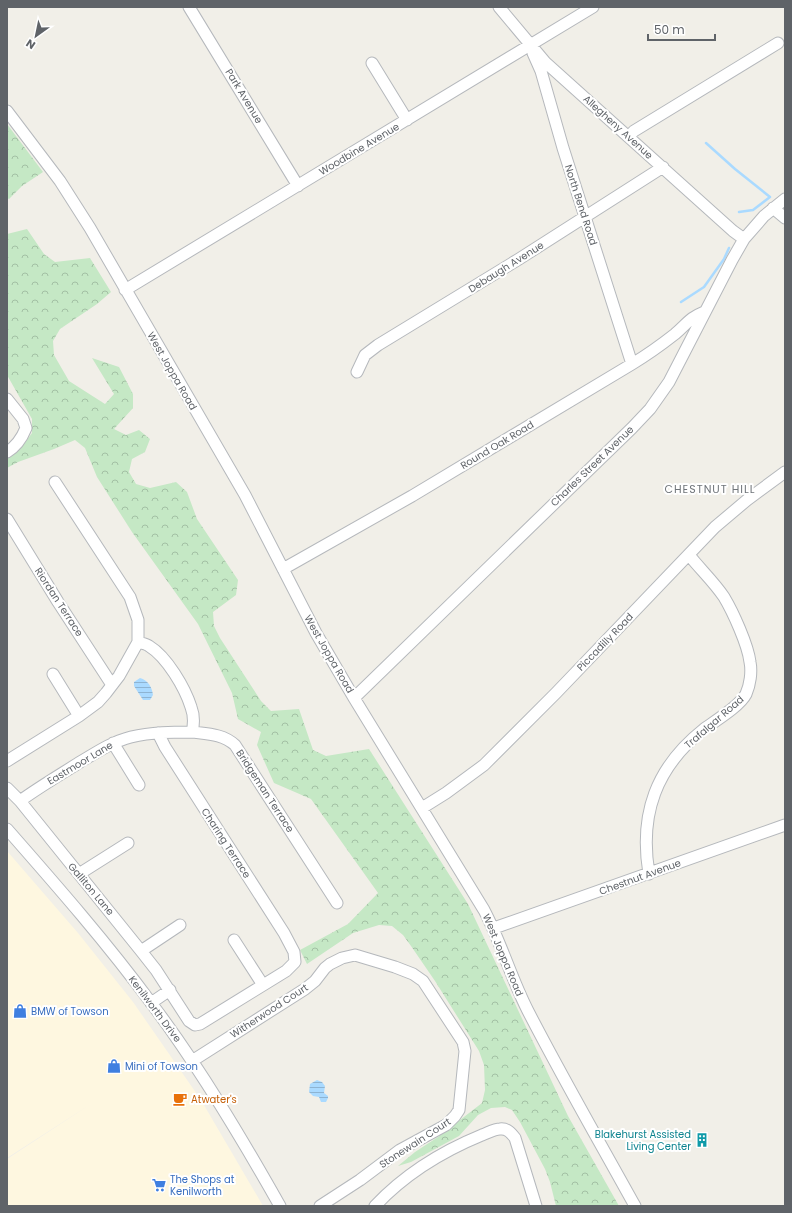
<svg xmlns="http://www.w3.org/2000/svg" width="792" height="1213" font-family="Poppins,sans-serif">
	<defs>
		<pattern id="forest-crowns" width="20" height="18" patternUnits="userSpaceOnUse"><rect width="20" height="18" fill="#c5e8c5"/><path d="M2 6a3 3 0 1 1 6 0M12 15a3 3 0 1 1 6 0" fill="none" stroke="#a3c0a4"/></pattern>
		<pattern id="water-rules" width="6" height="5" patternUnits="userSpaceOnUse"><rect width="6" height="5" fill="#aadaff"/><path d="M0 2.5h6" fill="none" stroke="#8eb4d2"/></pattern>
	</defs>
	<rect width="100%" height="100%" fill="#f1efe8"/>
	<path fill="#fef7e0" d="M7,851L78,933L133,1002L201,1100L263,1206H7V1159L94,1102L7,1158Z"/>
	<path fill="url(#forest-crowns)" d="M7,124L43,172L22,186L9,199L7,198Z
		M27,229L44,254L55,262L90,258L111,292L97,304L60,329L53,341L54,355L69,381L105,404L114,394L92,358L119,367L133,394V408L114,429L126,435L139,430L150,439L145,452L132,459L129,472L136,484L150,488L176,482L187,492L197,519L238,580L236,595L213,612L214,626L220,638L261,701L271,711L299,709L313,750L326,756L369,749L468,904L568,1116L619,1206H556L550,1182L545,1169L520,1122L512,1110L505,1107L491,1108L478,1115L459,1136L411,1162L398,1166L415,1152L438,1137L482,1103L485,1090L484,1065L479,1051L435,981L411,946L403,935L392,926L379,925L353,933L307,964L300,950L348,924L378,893L311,799L274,783L257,745L261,732L238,719L232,693L198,624L132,532L97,477L85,448L75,440L54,449L18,462L7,468V457L24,444L32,433V419L7,375V234Z"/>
	<path fill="url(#water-rules)" d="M140,678C148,680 152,687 153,695L150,700H143L134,686V682Z
		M317,1080L322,1082L325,1086L324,1093L328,1096V1098L326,1102H321L319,1097L313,1096L309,1092L310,1084Z"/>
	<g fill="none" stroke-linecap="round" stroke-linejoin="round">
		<path stroke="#aadaff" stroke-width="2.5" d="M706,143L735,169L770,197L753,210L739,212
			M681,302L704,287L724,259L729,248"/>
		<defs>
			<path id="minor" d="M189,7L298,186
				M499,7L545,62L733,231L744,239
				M533,53L541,71L563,148L632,364
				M372,63L407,120
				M7,111L60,181L90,228L245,495L316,633L354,698L484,910C501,942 511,978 528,1011C562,1077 599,1141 635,1206
				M629,136L634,131L778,43
				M773,208L785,218
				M125,290L593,7
				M357,372L365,355L378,345L519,259L663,167
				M7,399L23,419L26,428C22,438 17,446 7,452
				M7,519L58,602L112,685
				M283,569L412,496L632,364C647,355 661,345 675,334C687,324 689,318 704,312
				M138,642C141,643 146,644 149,646C167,657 185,688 191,707C194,715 194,724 192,732C208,734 223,734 235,745L337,903
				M53,674L79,716
				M354,698L632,428L650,409L669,382L732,260L744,239L764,216L785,199
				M113,743L139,785
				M7,761L79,716L98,702L106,693L119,676L138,642V620L130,597L55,482
				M7,788L20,801L141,951L156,970L189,1021L195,1025L200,1024L286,971L295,962L294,952L284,933L165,747L158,733
				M20,801C38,788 58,776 77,764C94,754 111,742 131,737C152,732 172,732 192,732
				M422,808L446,793L484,765L556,693L715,527L747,500L785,472
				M7,829C57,886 107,943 152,1004C200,1068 241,1137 280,1206
				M79,874L128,843
				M649,874C639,814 656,767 704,729C715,721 740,706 746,694C750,685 752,672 750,662C748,645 733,612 724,597C714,582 700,569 689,555
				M494,928L785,825
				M234,940L263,985
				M141,951L180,925
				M151,1003L170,990
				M192,1061L305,989L315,981L325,968L330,964L342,958L355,955L395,967L413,974L423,981L463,1042L465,1051L459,1110L455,1116L446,1125L400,1150L360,1180L320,1206
				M375,1206C404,1175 443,1151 482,1135C488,1133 494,1129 500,1129C507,1128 511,1133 515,1138L536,1206"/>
		</defs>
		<use href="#minor" stroke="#b5b8bc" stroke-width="13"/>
		<use href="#minor" stroke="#fff" stroke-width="11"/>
	</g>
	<defs>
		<symbol id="shop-bare" viewBox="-9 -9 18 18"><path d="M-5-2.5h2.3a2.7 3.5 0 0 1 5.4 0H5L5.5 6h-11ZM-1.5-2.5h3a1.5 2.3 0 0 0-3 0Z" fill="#3f7fe0" stroke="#fff" stroke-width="2.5" paint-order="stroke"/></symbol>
		<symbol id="cafe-bare" viewBox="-9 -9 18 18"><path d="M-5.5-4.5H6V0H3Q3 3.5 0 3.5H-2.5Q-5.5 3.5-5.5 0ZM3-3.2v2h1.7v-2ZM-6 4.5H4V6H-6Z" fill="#e8710a" stroke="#fff" stroke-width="2.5" paint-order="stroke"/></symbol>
		<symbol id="building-bare" viewBox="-9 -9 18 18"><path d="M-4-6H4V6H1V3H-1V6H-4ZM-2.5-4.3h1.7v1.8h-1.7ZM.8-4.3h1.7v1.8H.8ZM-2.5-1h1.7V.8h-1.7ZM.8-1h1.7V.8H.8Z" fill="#0f9aa8" stroke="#fff" stroke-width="2.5" paint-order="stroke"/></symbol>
		<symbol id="supermarket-bare" viewBox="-9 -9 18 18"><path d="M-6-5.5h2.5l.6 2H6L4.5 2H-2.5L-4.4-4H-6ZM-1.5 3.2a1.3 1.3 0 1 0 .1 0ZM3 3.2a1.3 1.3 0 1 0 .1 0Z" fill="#3f7fe0" stroke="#fff" stroke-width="2.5" paint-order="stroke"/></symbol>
	</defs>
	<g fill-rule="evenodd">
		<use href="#shop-bare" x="10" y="1001" width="20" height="20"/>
		<use href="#shop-bare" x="104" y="1056" width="20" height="20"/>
		<use href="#cafe-bare" x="170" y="1089" width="20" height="20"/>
		<use href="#building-bare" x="692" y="1130" width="20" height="20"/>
		<use href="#supermarket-bare" x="149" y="1175" width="20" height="20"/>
	</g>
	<g text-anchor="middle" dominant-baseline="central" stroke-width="4" stroke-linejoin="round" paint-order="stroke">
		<g font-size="10" fill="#5f6368" stroke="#fff">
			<text transform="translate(244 96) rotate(59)">Park Avenue</text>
			<text transform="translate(618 127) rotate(42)">Allegheny Avenue</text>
			<text transform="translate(359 149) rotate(-31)">Woodbine Avenue</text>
			<text transform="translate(581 205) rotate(72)">North Bend Road</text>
			<text transform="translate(506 267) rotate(-32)">Debaugh Avenue</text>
			<text transform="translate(172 371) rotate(60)">West Joppa Road</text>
			<text transform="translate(497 445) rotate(-31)">Round Oak Road</text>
			<text transform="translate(592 466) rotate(-44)">Charles Street Avenue</text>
			<text transform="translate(59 602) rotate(57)">Riordan Terrace</text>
			<text transform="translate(605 642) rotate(-46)">Piccadilly Road</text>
			<text transform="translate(329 654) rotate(60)">West Joppa Road</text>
			<text transform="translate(714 722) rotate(-41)">Trafalgar Road</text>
			<text transform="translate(80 763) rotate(-31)">Eastmoor Lane</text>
			<text transform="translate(265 791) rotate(57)">Bridgeman Terrace</text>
			<text transform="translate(226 843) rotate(57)">Charing Terrace</text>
			<text transform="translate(640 877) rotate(-20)">Chestnut Avenue</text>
			<text transform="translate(91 889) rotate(50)">Galliton Lane</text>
			<text transform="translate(503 955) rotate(67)">West Joppa Road</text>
			<text transform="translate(155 1009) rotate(53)">Kenilworth Drive</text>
			<text transform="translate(269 1011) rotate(-33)">Witherwood Court</text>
			<text transform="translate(415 1143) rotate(-33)">Stonewain Court</text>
		</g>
		<g font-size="10" fill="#366cbe" stroke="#fff" text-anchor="start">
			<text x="31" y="1011">BMW of Towson</text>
			<text x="125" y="1066">Mini of Towson</text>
			<text x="170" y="1179">The Shops at<tspan x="170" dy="12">Kenilworth</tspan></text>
		</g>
		<g font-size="10" fill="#c56008" stroke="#fff" text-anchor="start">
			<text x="191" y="1099">Atwater's</text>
		</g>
		<g font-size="10" fill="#0d838f" stroke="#fff" text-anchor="end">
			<text x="691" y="1134">Blakehurst Assisted<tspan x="691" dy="12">Living Center</tspan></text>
		</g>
		<g font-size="11" letter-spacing="1" fill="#70757a" stroke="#fff">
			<text x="710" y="489">CHESTNUT HILL</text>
		</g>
	</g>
	<rect width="792" height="1213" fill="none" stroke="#5f6368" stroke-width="16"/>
	<g transform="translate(36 36) rotate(213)" stroke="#ffffff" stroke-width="3" paint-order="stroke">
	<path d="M0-3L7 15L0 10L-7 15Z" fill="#5f6368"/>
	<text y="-6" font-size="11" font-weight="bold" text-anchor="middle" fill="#5f6368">N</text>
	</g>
	<path d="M648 34v6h67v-6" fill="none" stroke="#5f6368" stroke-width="2"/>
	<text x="654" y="34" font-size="12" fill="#5f6368" stroke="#ffffff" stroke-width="3" paint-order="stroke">50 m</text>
</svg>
